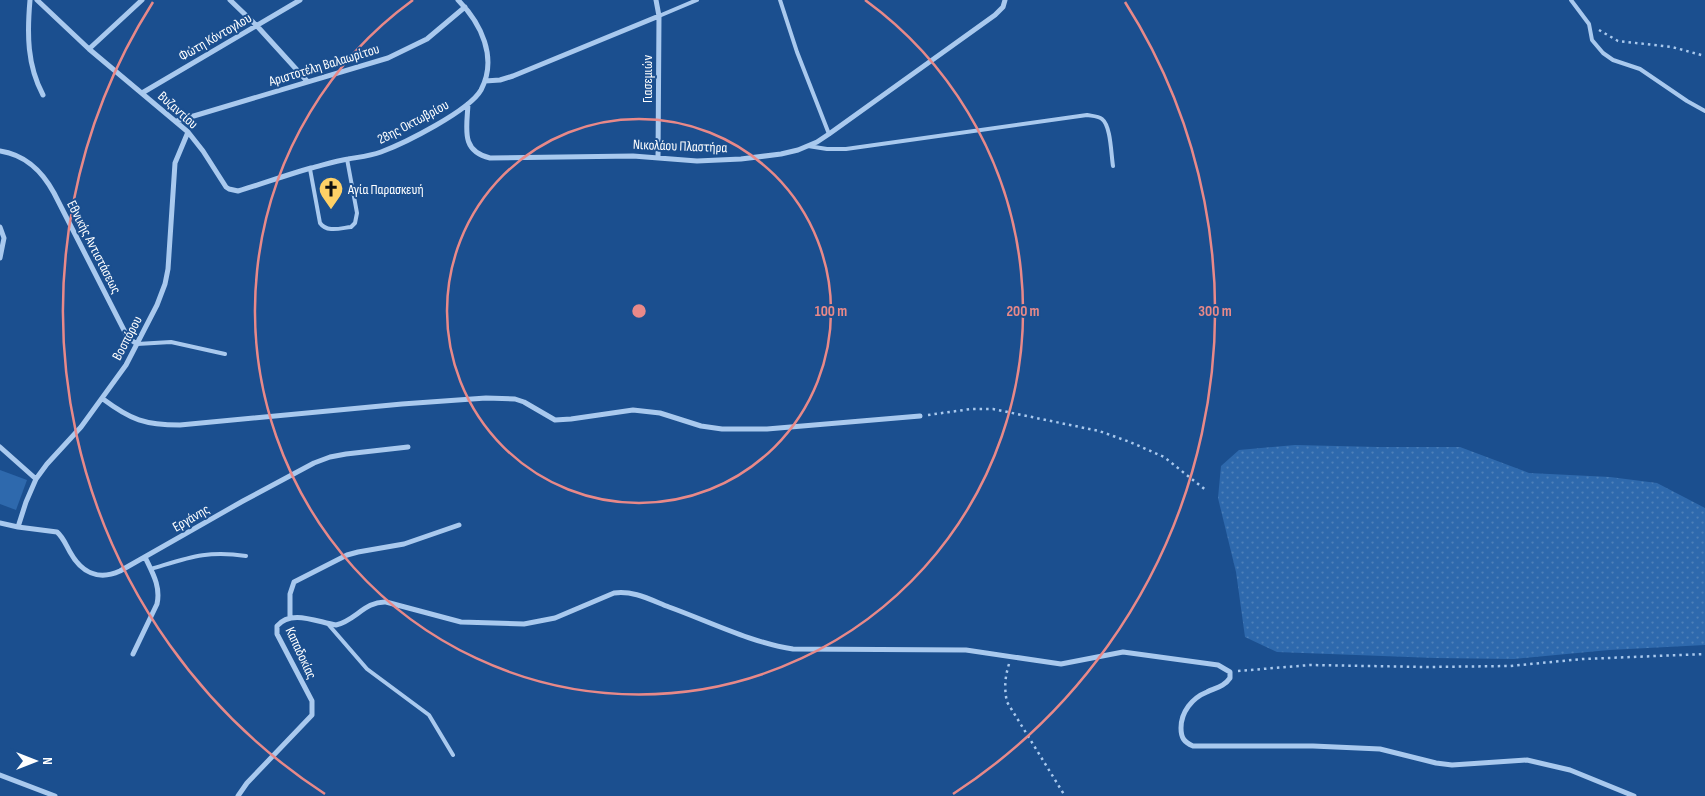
<svg xmlns="http://www.w3.org/2000/svg" width="1705" height="796" font-family="'Sofia Sans Condensed',sans-serif">
	<defs>
		<pattern id="green-dots" width="8" height="8" patternUnits="userSpaceOnUse" patternTransform="scale(1.25)"><rect width="8" height="8" fill="#2e69ad"/><path d="M2 2h.1M6 6h.1" fill="none" stroke="#4d80b9" stroke-width="1.8" stroke-linecap="round"/></pattern>
	</defs>
	<rect width="100%" height="100%" fill="#1b4f8f"/>
	<path fill="url(#green-dots)" d="M1295,445L1378,447H1460L1529,473L1610,477L1657,483L1705,508V645L1609,650L1514,659L1435,658L1277,652L1245,637L1236,572L1218,498L1221,466L1239,450Z"/>
	<path fill="#2e69ad" d="M0,470L27,480L16,510L0,504Z"/>
	<g fill="none" stroke-linecap="round" stroke-linejoin="round">
		<path stroke="#a9c9ee" stroke-width="2.5" stroke-dasharray="2.5 4" stroke-linecap="butt" d="M1599,30L1618,41L1672,47L1705,56
			M928,415L971,409H993L1099,431L1130,442L1164,457L1207,491
			M1009,664C1005,677 1004,688 1007,702L1065,796
			M1238,671L1310,665L1426,667L1510,666L1583,659L1705,654"/>
		<path stroke="#a9c9ee" stroke-width="4" d="M780,0L797,52L829,134
			M1571,0L1589,24L1592,40L1603,53L1613,60L1640,69L1687,101L1705,111
			M659,16L697,0
			M808,146L827,149H846L1087,115C1092,116 1098,116 1102,119C1111,126 1111,154 1113,166
			M310,169L320,223C327,233 341,228 351,227L355,223L357,213L347,159
			M137,344L171,342L225,354
			M151,569C188,558 206,550 246,556
			M328,624L367,669L429,715L453,755"/>
		<path stroke="#a9c9ee" stroke-width="5" d="M30,0C27,34 27,65 43,95
			M37,0L89,49L188,132L203,151L226,187L229,189L238,191C262,184 286,175 311,168C323,165 335,161 348,159C359,157 370,156 381,152C405,143 469,111 481,90C498,58 481,23 458,0
			M230,0L257,26L307,81
			M656,0L659,16L658,158
			M89,49L142,0
			M485,81L500,80L513,76L659,16
			M142,93L300,0
			M468,104C467,128 460,151 490,158L633,156L697,161L741,159L781,154L798,150L817,142L829,134L995,15L1003,7L1005,0
			M177,121L388,58L427,39L465,7
			M0,151C26,155 42,171 54,193L128,338L137,344
			M0,227L4,238L0,258
			M103,399C131,420 145,425 180,425L402,404L486,398L515,399L524,402L555,420L571,419L633,410L660,413L701,426L722,429H767L920,416
			M0,447L36,479
			M0,523L18,527L57,532C63,537 66,545 70,552C81,572 98,581 120,571L243,501L314,463L330,457L346,454L408,447
			M18,527L26,502L36,479L47,464L81,427L126,365L157,305L165,284L168,269L175,163L188,132
			M290,617V594L294,582L347,555L358,552L404,544L459,525
			M133,654L157,604C161,586 152,572 145,557
			M0,775L55,796
			M238,796L247,783L312,715V701L277,634V626C291,609 317,622 336,625C355,621 365,601 386,602L461,622L524,624L555,618L614,593C633,590 651,600 669,607C708,621 752,643 793,649L966,650L1061,664L1123,652L1218,665L1230,672V678C1224,687 1215,688 1207,692C1192,698 1181,712 1181,728C1181,738 1184,742 1193,746H1313L1380,749L1436,763L1452,765L1527,760L1570,770L1634,796"/>
	</g>
	<g fill="none" stroke="#e88989" stroke-width="2.5">
		<circle cx="639" cy="311" r="192"/>
		<path d="M865 0A384 384 0 1 1 413 0"/>
		<path d="M325 794A576 576 0 0 1 153 2M1125 2A576 576 0 0 1 953 794"/>
	</g>
	<defs>
		<symbol id="church-pin" viewBox="-11 -11 22 30"><path d="M0 17L-7.5 6A9.5 9.5 0 1 1 7.5 6Z" fill="#ffd166" stroke="#1b4f8f"/><path d="M-1.2-6h2.4v3.5h3.3v2.4h-3.3V6h-2.4V-.1h-3.3v-2.4h3.3Z" fill="#111"/></symbol>
	</defs>
	<g fill-rule="evenodd">
		<use href="#church-pin" x="317" y="175" width="28" height="38"/>
	</g>
	<g text-anchor="middle" dominant-baseline="central" stroke-width="4" stroke-linejoin="round" paint-order="stroke">
		<g font-size="14" fill="#fff" stroke="#1b4f8f">
			<text transform="translate(215 37) rotate(-30)">Φώτη Κόντογλου</text>
			<text transform="translate(324 65) rotate(-17)">Αριστοτέλη Βαλαωρίτου</text>
			<text transform="translate(647 79) rotate(-90)">Γιασεμιών</text>
			<text transform="translate(178 110) rotate(42)">Βυζαντίου</text>
			<text transform="translate(413 122) rotate(-28)">28ης Οκτωβρίου</text>
			<text transform="translate(680 146) rotate(2)">Νικολάου Πλαστήρα</text>
			<text transform="translate(94 247) rotate(63)">Εθνικής Αντιστάσεως</text>
			<text transform="translate(127 338) rotate(-62)">Βοσπόρου</text>
			<text transform="translate(191 518) rotate(-30)">Εργάνης</text>
			<text transform="translate(301 653) rotate(65)">Καπαδοκίας</text>
		</g>
		<g font-size="14" fill="#fff" stroke="#1b4f8f" text-anchor="start">
			<text x="348" y="189">Αγία Παρασκευή</text>
		</g>
	</g>
	<circle cx="639" cy="311" r="8" fill="#e88989" stroke="#1b4f8f" stroke-width="2.5"/>
	<g font-size="15" text-anchor="middle" font-weight="bold" fill="#e88989" stroke="#1b4f8f" stroke-width="4" stroke-linejoin="round" paint-order="stroke">
		<text x="831" y="316">100 m</text>
		<text x="1023" y="316">200 m</text>
		<text x="1215" y="316">300 m</text>
	</g>
	<g transform="translate(35 761) rotate(90)" stroke="#1b4f8f" stroke-width="4" paint-order="stroke">
	<path d="M0-4L9 19L0 12L-9 19Z" fill="#ffffff"/>
	<text y="-8" font-size="14" font-weight="bold" text-anchor="middle" fill="#ffffff">N</text>
	</g>
</svg>
